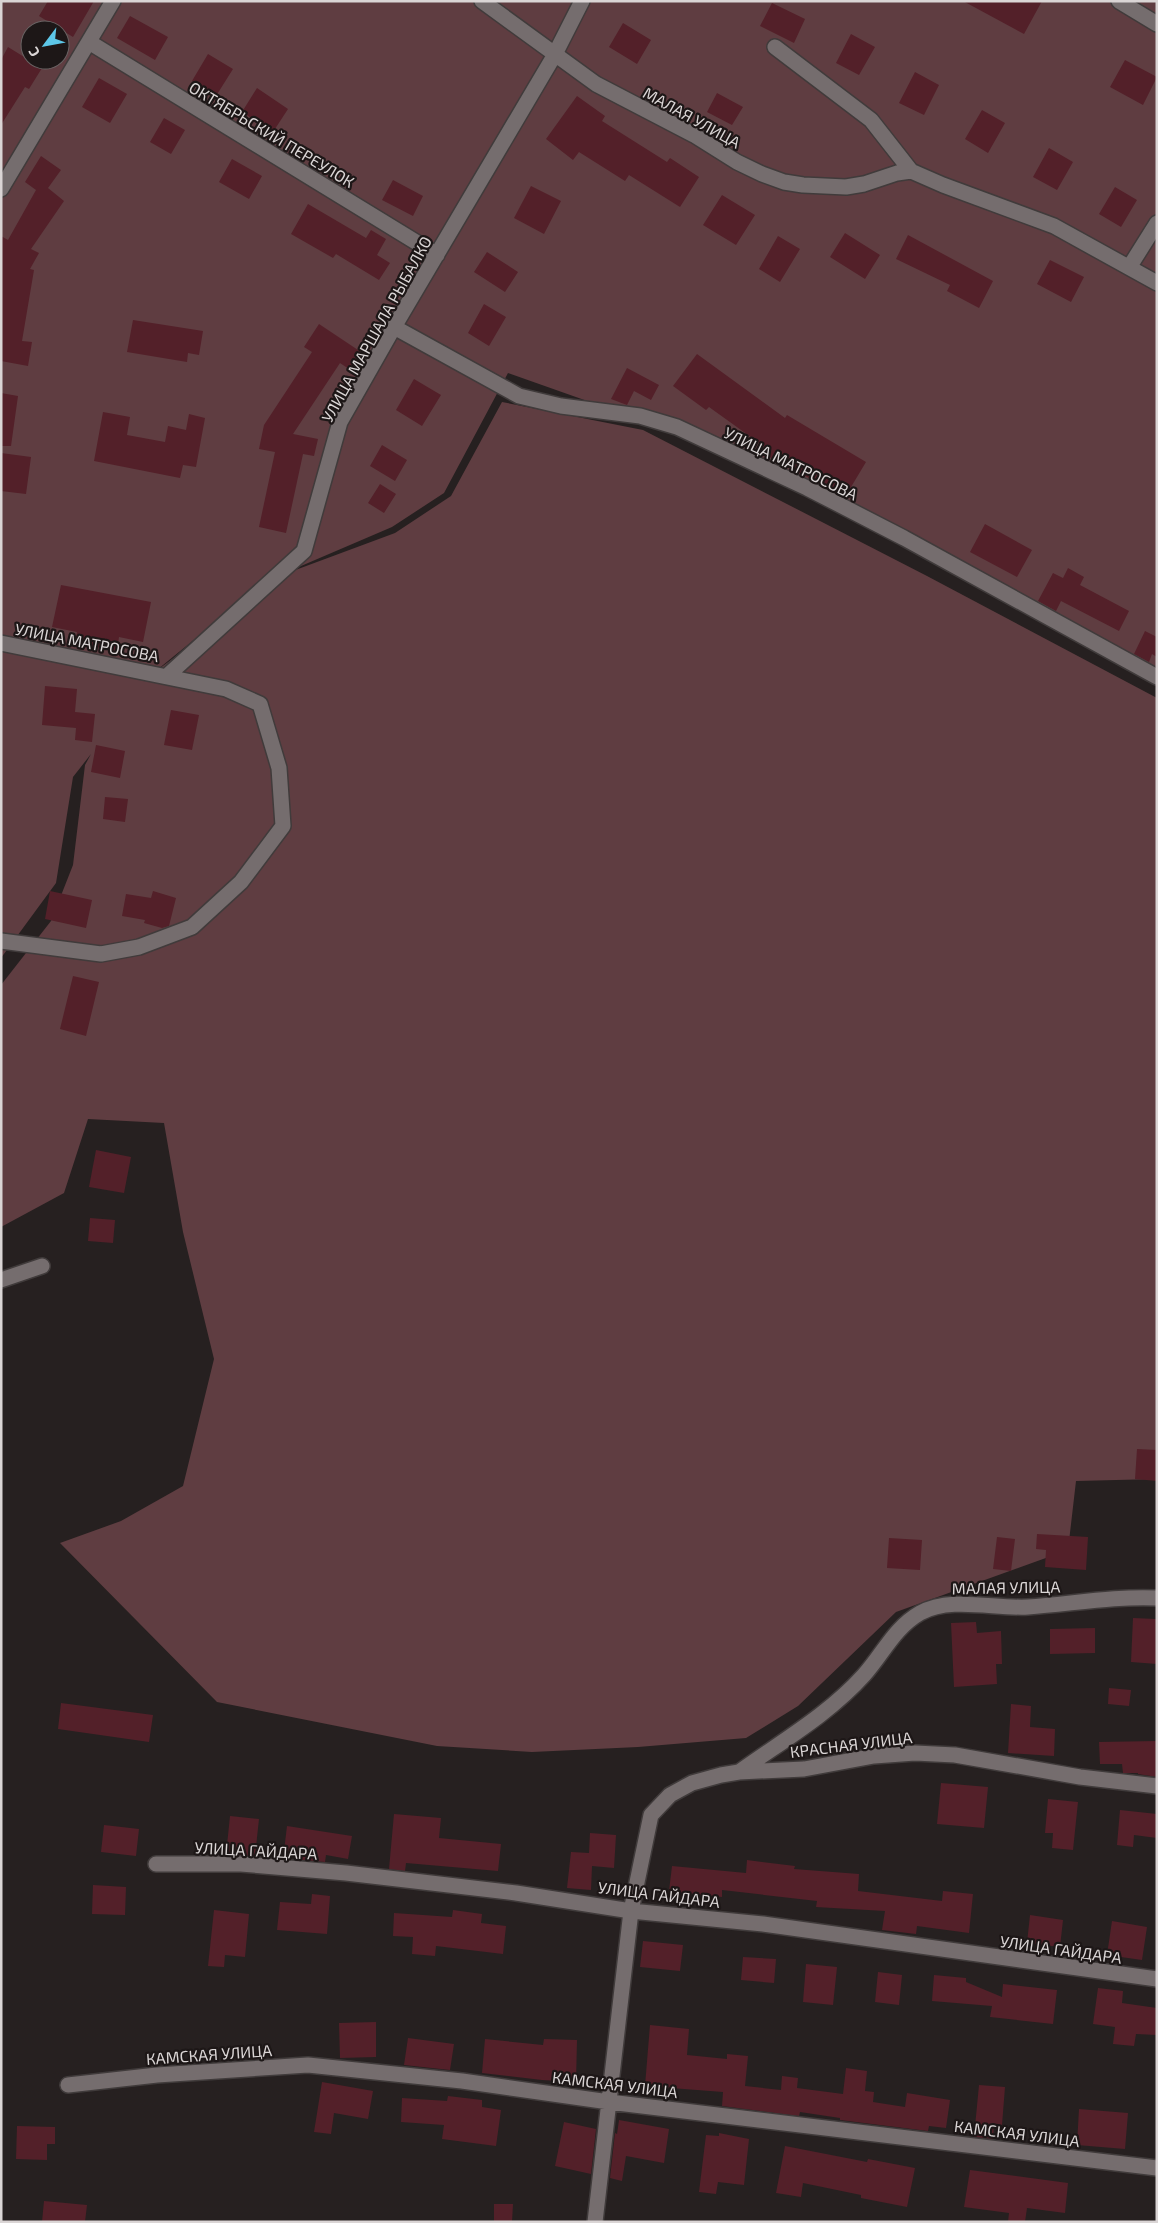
<svg xmlns="http://www.w3.org/2000/svg" width="1158" height="2223" font-family="'Exo 2',sans-serif">
	<rect width="100%" height="100%" fill="#262020"/>
	<path fill="#5f3d41" fill-rule="evenodd" d="M1,1H1157V670L808,479L508,373L444,493L392,527L266,581L152,674L290,572L395,533L451,496L502,402L643,430L927,576L1157,698V1479L1076,1481L1068,1550L896,1612L798,1706L746,1738L638,1747L532,1752L437,1746L217,1702L60,1543L121,1521L183,1486L214,1359L183,1232L164,1123L88,1119L64,1193L1,1227V985L51,921L73,865L85,765L91,754L73,777L56,883L1,958ZM30,30H60V60H30Z"/>
	<path fill="#532029" d="M48,1H94L73,37L39,16Z
		M963,1H1042L1024,34Z
		M772,3L805,19L794,43L760,26Z
		M130,16L168,37L155,60L117,38Z
		M623,23L651,40L637,64L609,47Z
		M851,34L875,47L859,75L836,63Z
		M8,47L42,68L29,89L25,87L1,125V60Z
		M208,54L233,69L216,96L192,81Z
		M1125,60L1157,77L1143,105L1110,87Z
		M915,72L939,85L924,115L899,103Z
		M99,78L127,94L110,123L82,107Z
		M257,88L288,109L273,132L242,112Z
		M717,93L743,107L732,125L707,112Z
		M577,96L605,116L602,121L667,162L670,158L699,177L680,207L629,175L625,181L579,152L573,160L546,139Z
		M982,110L1005,123L988,153L965,139Z
		M164,118L185,130L171,154L150,142Z
		M1049,148L1073,162L1057,190L1033,177Z
		M41,156L61,170L48,188L64,201L31,249L39,253L30,269L34,270L22,341L32,342L28,366L1,361V236L8,240L36,190L25,182Z
		M232,159L262,176L249,199L219,182Z
		M393,180L423,196L413,216L382,200Z
		M531,186L561,201L544,234L514,218Z
		M1115,187L1137,200L1121,227L1099,214Z
		M722,195L755,215L736,245L703,225Z
		M308,204L366,238L371,230L386,239L377,255L390,263L379,280L336,254L333,258L291,234Z
		M845,233L880,255L865,279L830,257Z
		M908,235L993,281L979,308L947,291L950,285L896,259Z
		M778,236L800,249L780,282L759,269Z
		M487,252L518,272L505,292L474,272Z
		M1050,260L1084,277L1071,302L1037,284Z
		M484,304L506,317L489,346L468,333Z
		M133,320L203,331L199,355L188,353L187,362L127,352Z
		M319,324L361,352L349,369L340,363L293,434L318,439L314,456L303,454L286,533L259,527L275,452L259,449L264,425L312,352L304,347Z
		M697,354L785,418L787,415L866,462L845,497L762,453L766,448L709,407L706,410L673,386Z
		M627,368L659,385L651,400L634,391L627,405L611,399Z
		M414,379L441,395L422,426L396,410Z
		M1,393L18,396L11,446H1Z
		M103,412L130,417L127,435L165,442L168,426L186,430L189,414L205,418L196,467L183,465L180,478L94,461Z
		M382,445L407,460L395,481L370,466Z
		M1,453L31,457L26,494L1,491Z
		M380,484L396,494L384,513L368,503Z
		M985,524L1032,550L1017,577L970,552Z
		M1068,568L1084,577L1080,585L1129,611L1119,631L1061,601L1056,611L1038,601L1053,573L1063,578Z
		M61,585L151,602L143,642L119,637L117,651L75,643L77,632L52,627Z
		M1145,631L1157,637V657L1152,654L1149,662L1134,654Z
		M45,686L77,689L75,712L95,714L92,742L75,740L76,728L42,725Z
		M171,710L199,715L192,750L164,745Z
		M96,745L125,751L120,778L91,772Z
		M105,797L128,799L125,822L103,819Z
		M50,891L92,900L86,928L45,919Z
		M153,891L176,898L169,926L162,928L144,923L145,920L122,916L126,894L151,898Z
		M73,976L99,982L86,1036L60,1029Z
		M96,1150L131,1157L124,1193L89,1187Z
		M90,1218L115,1220L113,1243L88,1241Z
		M1137,1449L1157,1450V1481L1135,1479Z
		M1037,1534L1088,1537L1086,1570L1045,1567L1046,1550L1036,1549Z
		M997,1537L1015,1539L1011,1571L993,1569Z
		M889,1538L922,1540L920,1570L887,1568Z
		M1133,1618L1156,1619L1157,1664L1131,1662Z
		M976,1622L977,1633L1001,1631L1002,1664H996L997,1684L954,1687L951,1623Z
		M1095,1628V1653L1050,1654V1629Z
		M1109,1688L1131,1690L1129,1706L1108,1704Z
		M61,1703L153,1715L149,1742L58,1729Z
		M1011,1704L1031,1706L1030,1727L1055,1729L1054,1756L1008,1753Z
		M1157,1741V1777L1138,1774V1773H1123L1122,1764H1100L1099,1742Z
		M941,1783L988,1787L984,1828L937,1824Z
		M1048,1799L1078,1802L1073,1850L1052,1848L1053,1833H1045Z
		M1120,1810L1157,1814V1838L1134,1835L1133,1847L1117,1845Z
		M394,1814L441,1818L439,1838L501,1844L498,1871L406,1863L405,1871L389,1869Z
		M230,1816L259,1819L255,1856L226,1855Z
		M104,1825L139,1829L136,1856L101,1852Z
		M287,1826L352,1836L348,1859L326,1855L325,1862L294,1859L295,1852L284,1851Z
		M590,1833L616,1835L614,1868L592,1866L591,1890L567,1888L571,1852L589,1853Z
		M747,1860L795,1866L794,1869L859,1874L858,1891L942,1901L943,1891L973,1894L969,1933L917,1926L916,1934L882,1930L885,1911L816,1907L817,1901L722,1890V1897L669,1891L672,1866L746,1873Z
		M93,1885L126,1887L125,1915L92,1914Z
		M312,1894L330,1896L327,1934L277,1930L280,1902L311,1904Z
		M214,1910L249,1914L245,1957L225,1955L224,1967L208,1966Z
		M453,1910L482,1914L481,1923L506,1926L503,1954L436,1946L435,1956L412,1954L413,1937L393,1936L394,1913L452,1917Z
		M1030,1915L1063,1920L1060,1947L1027,1943Z
		M1112,1921L1147,1927L1142,1960L1107,1955Z
		M643,1941L683,1945L680,1971L640,1967Z
		M743,1957L776,1959L774,1983L741,1980Z
		M806,1964L837,1967L833,2005L803,2002Z
		M878,1972L902,1975L899,2005L875,2002Z
		M934,1975L966,1978V1982L1002,1997L1003,1984L1057,1990L1053,2024L990,2017L992,2006L932,2001Z
		M1098,1988L1123,1991L1122,2003L1157,2008V2035L1136,2034L1134,2046L1113,2044L1115,2027L1093,2024Z
		M376,2022V2057L340,2058L339,2023Z
		M650,2025L689,2029L687,2055L727,2059V2054L748,2056L745,2086L781,2090L782,2076L798,2078L797,2088L843,2094L846,2068L867,2071L865,2091L874,2092L873,2102L905,2107L907,2093L950,2100L946,2128L929,2126L928,2131L840,2120V2118L800,2112L799,2116L722,2106L723,2092L645,2086Z
		M408,2038L454,2044L450,2070L404,2065Z
		M485,2039L543,2045L544,2039L577,2040L576,2082L542,2080L482,2073Z
		M322,2082L373,2091L368,2119L334,2113L331,2134L314,2132Z
		M979,2085L1005,2087L1002,2125L994,2124L993,2139L974,2137Z
		M448,2096L482,2100V2107L501,2110L496,2146L442,2139L444,2125L401,2122L402,2098L447,2101Z
		M1079,2109L1128,2113L1125,2149L1077,2145Z
		M619,2120L669,2129L664,2163L626,2156L622,2181L610,2178L615,2133L617,2134Z
		M564,2122L596,2129L591,2174L555,2166Z
		M17,2126L55,2127V2144H47V2160L16,2159Z
		M719,2133L749,2139L744,2185L718,2182L716,2194L699,2192L706,2135L719,2136Z
		M785,2146L867,2162L868,2159L915,2168L907,2207L861,2198V2195L803,2183L801,2197L776,2193Z
		M970,2170L1068,2183L1065,2213L1027,2208L1025,2222H1008L1009,2213L964,2207Z
		M44,2201L87,2205L85,2222H42Z
		M494,2204H513L512,2222H494Z"/>
	<g fill="none" stroke-linecap="round" stroke-linejoin="round">
		<defs>
			<path id="minor" d="M482,1L596,84L694,135L737,162L762,174L784,182L803,185L846,187L864,184L897,173L911,171L943,185L1054,226L1157,283
				M1119,1L1157,24
				M89,42L437,255
				M775,47L871,120L911,171
				M1,189L113,1
				M1130,266L1157,223
				M394,327L519,396L561,406L640,416L677,427L807,488L904,538L1157,677
				M1,643L226,689L260,704L279,768L283,826L241,882L192,927L139,947L101,954L1,941
				M167,676L304,551L340,422L394,327L554,56L582,1
				M1,1280L42,1266
				M739,1772C782,1741 828,1715 864,1675C883,1654 894,1628 920,1613C951,1596 994,1609 1028,1607C1071,1604 1114,1596 1157,1598
				M156,1864H241L346,1873L516,1893L631,1911L763,1924L1157,1979
				M68,2085L157,2075L308,2065L462,2081L609,2102L1157,2168
				M595,2222L631,1911L651,1815L670,1795L692,1783L721,1775L739,1772L804,1769L874,1756L915,1753L955,1755L1080,1777L1157,1786"/>
		</defs>
		<use href="#minor" stroke="#403b3b" stroke-width="18"/>
		<use href="#minor" stroke="#756d6e" stroke-width="15"/>
	</g>
	<g text-anchor="middle" dominant-baseline="central" stroke-width="4.5" stroke-linejoin="round" paint-order="stroke">
		<g font-size="16" fill="#dad5d5" stroke="#1d1717">
			<text transform="translate(692 117) rotate(29)">МАЛАЯ УЛИЦА</text>
			<text transform="translate(272 134) rotate(31)">ОКТЯБРЬСКИЙ ПЕРЕУЛОК</text>
			<text transform="translate(376 329) rotate(-61)">УЛИЦА МАРШАЛА РЫБАЛКО</text>
			<text transform="translate(791 463) rotate(26)">УЛИЦА МАТРОСОВА</text>
			<text transform="translate(87 642) rotate(11)">УЛИЦА МАТРОСОВА</text>
			<text transform="translate(1006 1587) rotate(-1)">МАЛАЯ УЛИЦА</text>
			<text transform="translate(851 1744) rotate(-7)">КРАСНАЯ УЛИЦА</text>
			<text transform="translate(256 1850) rotate(3)">УЛИЦА ГАЙДАРА</text>
			<text transform="translate(659 1894) rotate(7)">УЛИЦА ГАЙДАРА</text>
			<text transform="translate(1061 1949) rotate(8)">УЛИЦА ГАЙДАРА</text>
			<text transform="translate(209 2054) rotate(-4)">КАМСКАЯ УЛИЦА</text>
			<text transform="translate(615 2084) rotate(7)">КАМСКАЯ УЛИЦА</text>
			<text transform="translate(1017 2133) rotate(7)">КАМСКАЯ УЛИЦА</text>
		</g>
	</g>
	<rect width="1158" height="2223" fill="none" stroke="#dad5d5" stroke-width="5"/>
	<g transform="translate(45 45) rotate(238)"><circle r="24" fill="#1d1717" stroke="#696363"/>
	<path d="M0-4L9 19L0 12L-9 19Z" fill="#5dc7e8"/>
	<text y="-8" font-size="14" font-weight="bold" text-anchor="middle" fill="#dad5d5">С</text>
	</g>
</svg>
